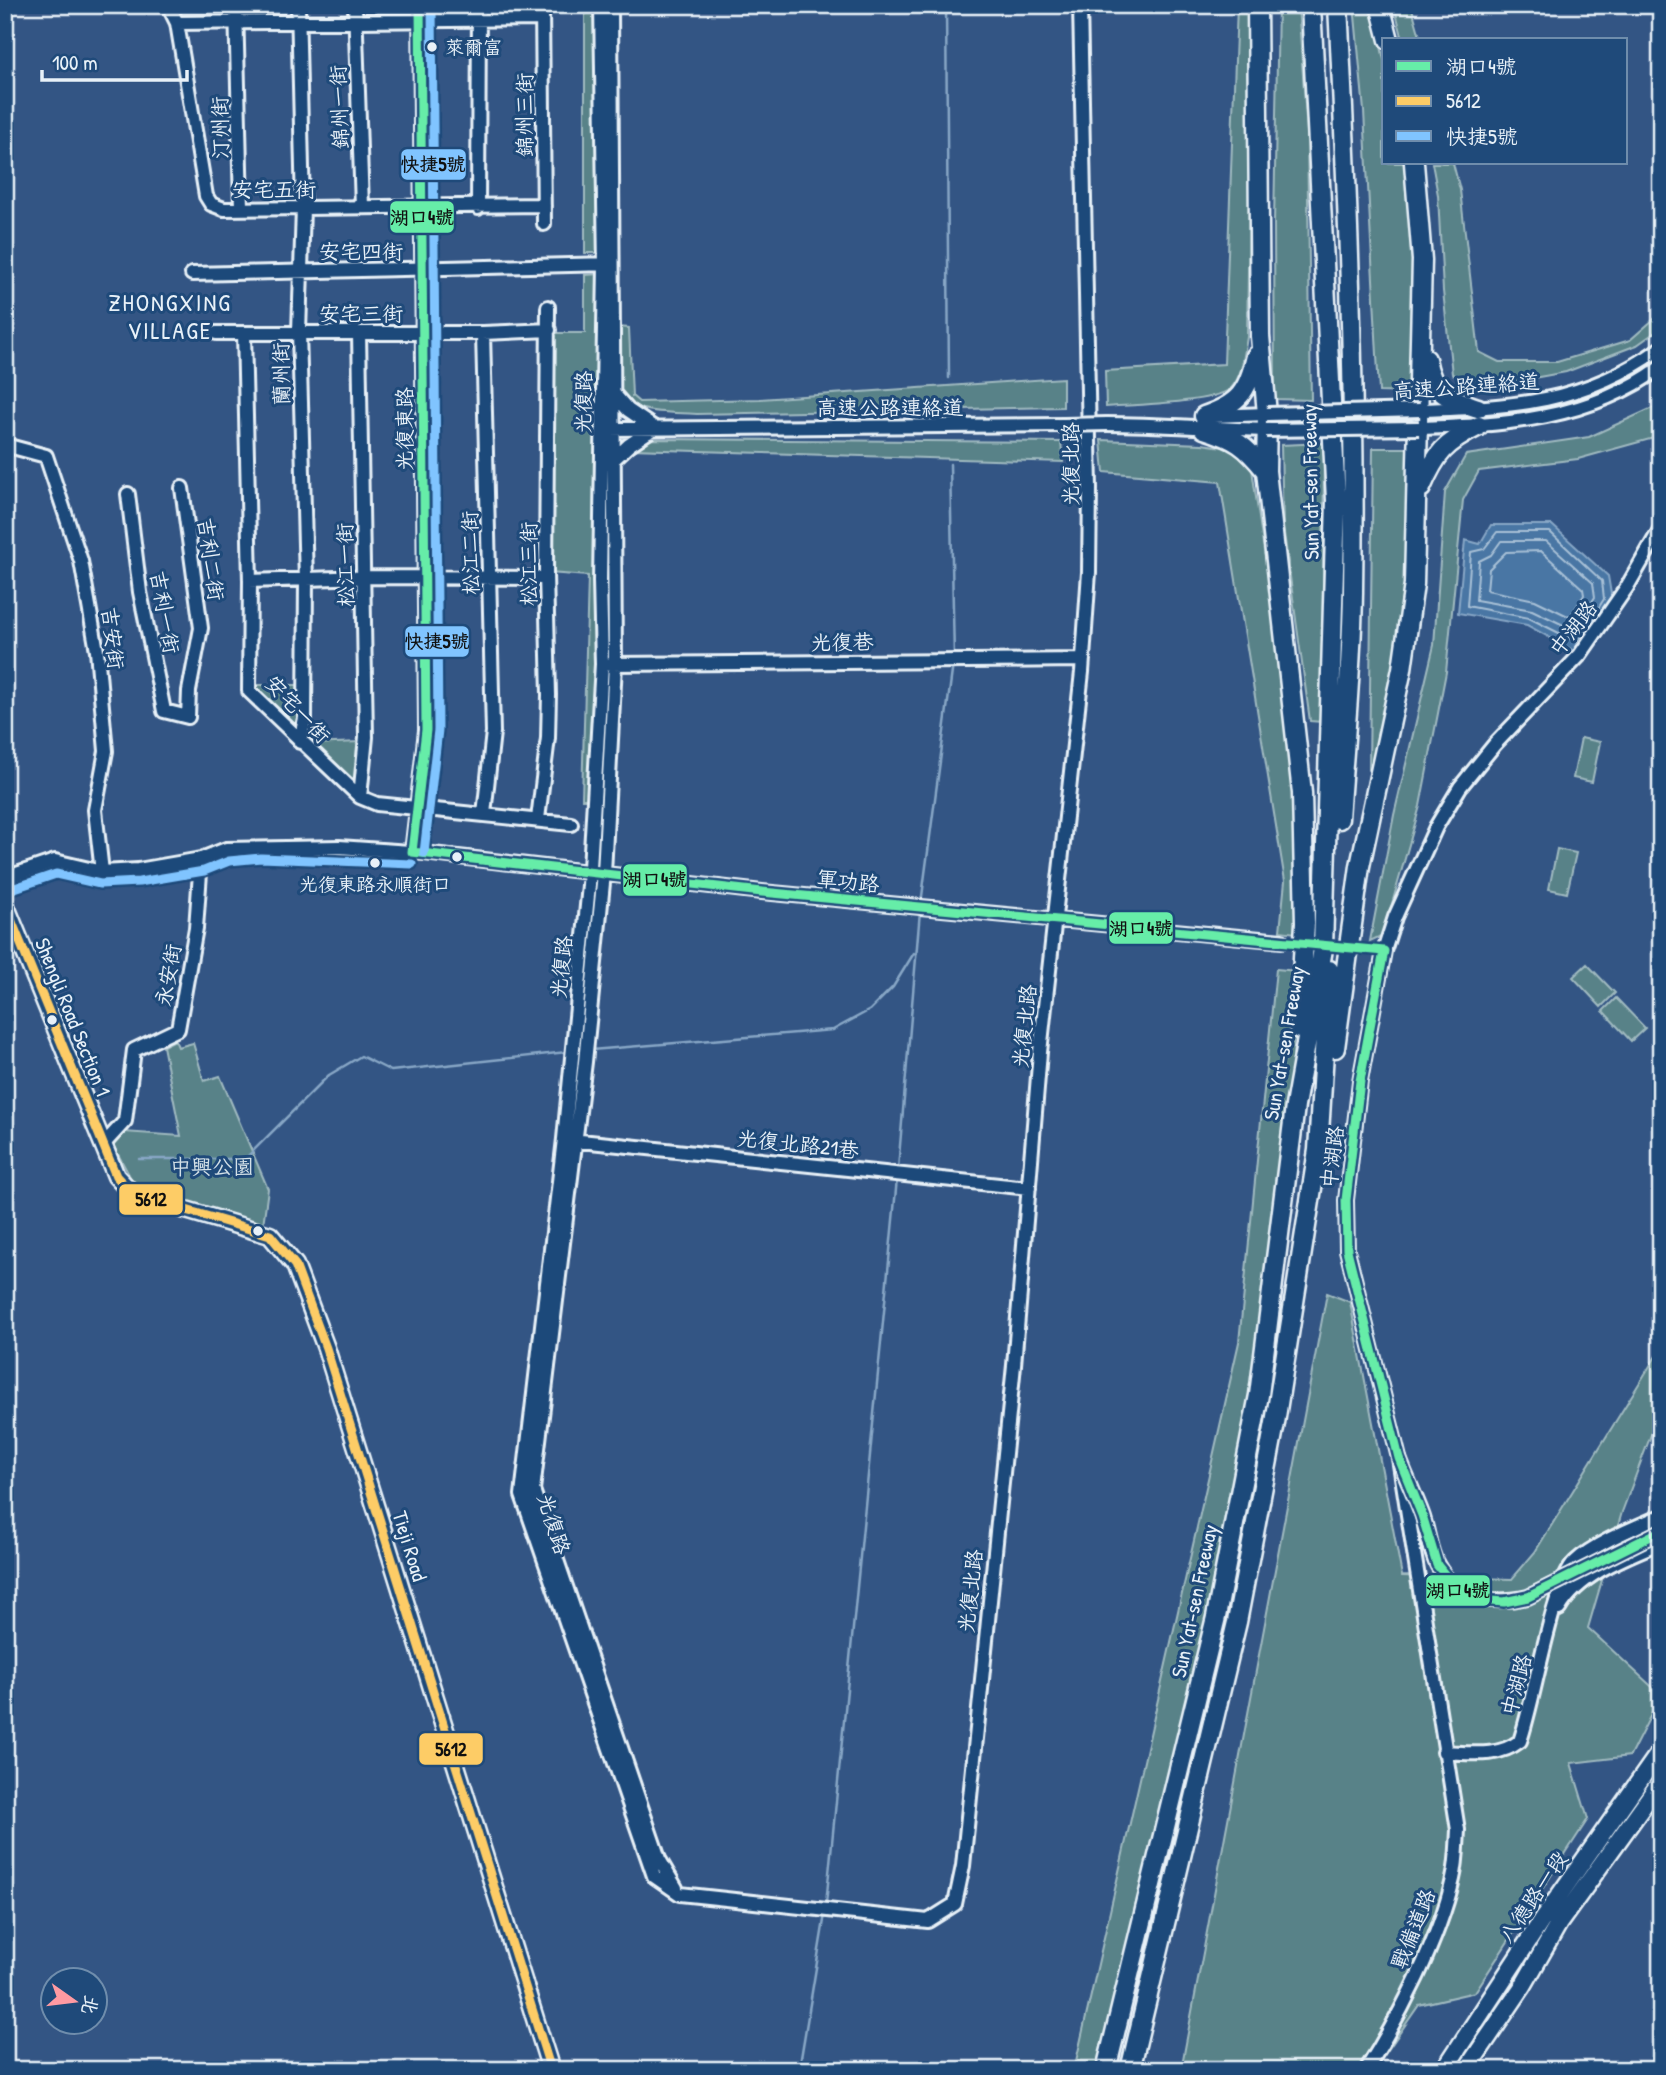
<svg xmlns="http://www.w3.org/2000/svg" width="1666" height="2075" font-family="'Patrick Hand','LXGW WenKai TC',sans-serif">
	<rect width="100%" height="100%" fill="#335584"/>
	<filter id="ink" filterUnits="userSpaceOnUse"><feTurbulence type="fractalNoise" baseFrequency=".0143" numOctaves="2"/><feDisplacementMap in="SourceGraphic" scale="14" xChannelSelector="R" yChannelSelector="G"/><feConvolveMatrix kernelMatrix="1 2 1 2 8 2 1 2 1" color-interpolation-filters="sRGB"/></filter>
	<g filter="url(#ink)">
		<path fill="#598288" stroke="#a0bac0" stroke-width="2" d="M585,5H599L602,253H585Z
			M1237,5H1252L1247,337C1244,353 1243,377 1230,389C1213,403 1130,405 1106,407L1105,371L1224,364Z
			M1278,5H1298L1307,132L1311,400L1275,399L1274,224Z
			M1354,5H1372L1384,60V163H1408L1417,267L1413,393L1379,392L1364,111Z
			M1394,5H1411L1421,40H1403Z
			M1432,163H1453L1460,190L1479,352L1499,362H1557L1630,340L1661,313V328L1637,345L1566,372L1480,388L1452,374L1443,291L1438,195Z
			M600,274V665L591,799H582L588,576L549,573L551,333H585V275Z
			M618,327L629,328L632,396L639,402L760,399L1063,378V407L697,414C613,411 618,408 618,327Z
			M1661,404V436L1578,459L1479,471L1463,500L1446,672L1420,806L1383,935L1370,941L1394,815L1434,645L1445,492L1466,455L1589,437Z
			M653,439L1061,442L1063,462L632,449L640,442Z
			M1101,440L1202,444L1243,450L1252,469C1273,622 1306,778 1296,933L1280,931L1285,881L1220,482L1104,472Z
			M1324,443L1322,722L1310,721L1283,526L1281,445Z
			M1373,448H1410L1404,605L1383,738L1369,770Z
			M254,685H300L298,734Z
			M1581,738L1600,742L1592,782L1573,778Z
			M360,742L358,790L310,744Z
			M1557,849L1576,853L1567,893L1549,889Z
			M1587,964L1615,993L1601,1007L1573,977Z
			M1276,969L1297,971L1288,1165L1256,1396L1167,1790L1098,2070H1074L1239,1342Z
			M1616,998L1645,1028L1631,1041L1603,1011Z
			M175,1040L178,1047L193,1043L204,1081L220,1076L268,1189L263,1225L135,1186L112,1143L124,1132L181,1136L163,1046Z
			M1327,1293L1350,1302L1402,1576L1512,1579L1535,1552L1661,1348V1408L1622,1512L1588,1628L1661,1695L1630,1756L1571,1763L1588,1819L1475,1992L1419,2005L1374,2070H1181Z"/>
		<path fill="#4876a4" stroke="#88a7c6" stroke-width="2" d="M1491,525H1552L1608,576L1612,600L1581,649L1574,651L1527,625L1458,613L1465,540L1480,544Z"/>
		<g fill="none" stroke-linecap="round" stroke-linejoin="round">
			<path stroke="#a8c0d6" stroke-width="2" d="M1497,532H1550L1602,581L1604,599L1577,642L1529,618L1467,606L1471,552L1484,549Z
				M1501,541H1546L1593,583L1595,597L1574,630L1532,610L1476,600L1479,561L1491,555Z
				M1541,551L1583,589L1584,595L1570,617L1535,600L1487,590L1489,569L1506,552Z"/>
			<path stroke="#88a7c6" stroke-width="2.5" d="M946,5L949,378
				M950,464L954,658
				M921,904L953,664
				M591,1050L833,1030L870,1010L893,987L914,953
				M139,1159H245L329,1075L361,1056L391,1071L567,1052
				M898,1169L920,911
				M826,1904L897,1179
				M799,2070L825,1914"/>
			<path stroke="#4e6c95" stroke-width="12" stroke-dasharray="12 6" stroke-linecap="butt" d="M1282,941L1384,951"/>
			<defs>
				<path id="minor" d="M168,5L177,23L206,196L211,204L224,209L544,205
					M236,5L241,208
					M298,5L303,208L299,332L306,580L305,718L300,742
					M355,5L362,207
					M542,5L544,224
					M601,5L605,265L600,581L602,664L589,885L564,1139L522,1495L654,1876L680,1894L928,1921L955,1904L963,1866L1014,1365L1040,1052L1082,672L1089,572L1090,488L1080,5
					M611,5L615,664L604,873L585,1062L533,1490L659,1859L676,1888
					M177,23L542,19
					M478,208L479,5
					M192,274L611,264
					M216,333H483L549,330
					M244,333L250,581L249,691L360,797L377,804L571,824
					M359,333L366,737L360,797
					M483,333L493,732L484,814
					M614,394L628,410L653,427
					M1420,410C1513,407 1583,404 1661,348
					M1213,416L1267,414
					M1107,424C1160,424 1212,429 1266,430
					M1419,428C1504,425 1590,420 1661,367
					M609,429L1064,425
					M5,445L46,456L81,561L97,651L106,751L95,810L102,872
					M613,460L629,445L654,428
					M128,494L140,592L164,711L188,717L189,691L201,628L182,488
					M250,581L365,577L546,578
					M610,664L1083,660
					M538,819L548,738L549,695L546,574L548,307
					M412,852L426,730L420,5
					M5,878L55,861L102,872L138,870L201,859L226,849L339,847L424,853L762,892L1282,941
					M571,1140L1029,1188
					M103,1145L125,1121L134,1050L178,1029L196,928L201,859
					M1559,1609C1579,1574 1625,1557 1661,1542
					M1444,1752C1471,1753 1498,1758 1520,1741C1534,1703 1552,1584 1575,1562C1595,1543 1636,1527 1661,1516
					M1366,2070C1400,2016 1439,1940 1453,1879C1457,1863 1457,1846 1458,1830L1399,1458L1347,1250L1346,1200L1360,1081L1384,951L1395,917L1436,827L1460,787L1495,744L1580,655L1627,587L1661,528"/>
				<path id="major" d="M5,904L116,1176L129,1190L149,1199L270,1235L295,1265L326,1348L551,2070
					M1444,2070L1544,1917L1661,1750
					M1466,2070L1523,1986L1559,1923L1661,1781"/>
				<path id="highway" d="M1257,5L1260,336L1267,414L1266,471L1302,793L1305,923L1299,1029
					M1338,5C1348,201 1356,396 1353,592C1352,668 1344,744 1339,819
					M1380,5L1389,40
					M1426,359C1433,395 1446,397 1478,408
					M1204,416C1239,404 1248,392 1256,356
					M1204,429C1236,439 1245,445 1266,471
					M1421,488C1436,453 1445,443 1479,426
					M1335,1048L1360,866L1402,669L1414,584L1422,260L1414,163
					M1106,2070L1216,1617L1259,1395L1295,1106L1323,949L1336,500L1311,5
					M1130,2070L1237,1622L1275,1423L1318,1150L1329,970"/>
			</defs>
			<use href="#minor" stroke="#e8f1f8" stroke-width="18"/>
			<use href="#major" stroke="#e8f1f8" stroke-width="21"/>
			<use href="#highway" stroke="#e8f1f8" stroke-width="23"/>
			<use href="#minor" stroke="#1f4a7a" stroke-width="12"/>
			<use href="#major" stroke="#1f4a7a" stroke-width="16"/>
			<use href="#highway" stroke="#1f4a7a" stroke-width="18"/>
			<defs>
				<path id="minor-bridge" d="M1267,414L1420,410
					M1064,425L1107,424
					M1266,430L1419,428
					M1399,1458C1406,1477 1415,1495 1422,1514C1428,1530 1429,1551 1438,1566C1458,1601 1491,1605 1528,1597L1661,1531"/>
			</defs>
			<use href="#minor-bridge" stroke="#e8f1f8" stroke-width="18" stroke-linecap="butt"/>
			<use href="#minor-bridge" stroke="#1f4a7a" stroke-width="12"/>
			<defs>
				<path id="bus-1" d="M412,852L762,892L1384,951
					M412,852L426,730L420,5
					M1384,951L1360,1081L1346,1200L1347,1250L1399,1458L1422,1515L1437,1565L1457,1590L1479,1600L1504,1602L1528,1597L1661,1531"/>
				<path id="bus-2" d="M5,905L116,1176L129,1190L149,1199L270,1235L295,1265L326,1348L551,2070"/>
				<path id="bus-3" d="M424,853L438,730L432,5
					M9,890L56,874L100,884L139,882L204,871L229,861L261,858L412,864"/>
			</defs>
			<use href="#bus-1" stroke="#1f4a7a" stroke-width="14"/>
			<use href="#bus-2" stroke="#1f4a7a" stroke-width="14"/>
			<use href="#bus-3" stroke="#1f4a7a" stroke-width="14"/>
			<use href="#bus-1" stroke="#66eda8" stroke-width="9"/>
			<use href="#bus-2" stroke="#fdcc66" stroke-width="9"/>
			<use href="#bus-3" stroke="#80c4ff" stroke-width="9"/>
		</g>
	</g>
	<g fill="#e8f1f8" stroke="#1f4a7a" stroke-width="2.5">
		<circle cx="432" cy="47" r="6"/>
		<circle cx="457" cy="857" r="6"/>
		<circle cx="375" cy="863" r="6"/>
		<circle cx="52" cy="1020" r="6"/>
		<circle cx="258" cy="1231" r="6"/>
	</g>
	<g text-anchor="middle" dominant-baseline="central" stroke-width="6" stroke-linejoin="round" paint-order="stroke">
		<g font-size="19" fill="#e8f1f8" stroke="#1f4a7a" text-anchor="start">
			<text x="445" y="47">萊爾富</text>
			<text x="375" y="884" text-anchor="middle">光復東路永順街口</text>
		</g>
		<g font-size="21" fill="#e8f1f8" stroke="#1f4a7a">
			<text transform="translate(339 107) rotate(-92)">錦州一街</text>
			<text transform="translate(524 115) rotate(-90)">錦州三街</text>
			<text transform="translate(220 128) rotate(-91)">汀州街</text>
			<text x="274" y="189">安宅五街</text>
			<text x="361" y="251">安宅四街</text>
			<text x="361" y="313">安宅三街</text>
			<text transform="translate(281 374) rotate(-91)">蘭州街</text>
			<text transform="translate(1466 386) rotate(-4)">高速公路連絡道</text>
			<text transform="translate(583 402) rotate(-89)">光復路</text>
			<text x="890" y="407">高速公路連絡道</text>
			<text transform="translate(404 429) rotate(-90)">光復東路</text>
			<text transform="translate(1070 464) rotate(-90)">光復北路</text>
			<text transform="translate(1310 482) rotate(-91)">Sun Yat-sen Freeway</text>
			<text transform="translate(470 553) rotate(-91)">松江二街</text>
			<text transform="translate(211 559) rotate(82)">吉利二街</text>
			<text transform="translate(528 564) rotate(-90)">松江三街</text>
			<text transform="translate(345 565) rotate(-91)">松江一街</text>
			<text transform="translate(165 612) rotate(80)">吉利一街</text>
			<text transform="translate(1573 628) rotate(-52)">中湖路</text>
			<text transform="translate(113 638) rotate(83)">吉安街</text>
			<text transform="translate(842 642) rotate(-1)">光復巷</text>
			<text transform="translate(298 709) rotate(47)">安宅一街</text>
			<text transform="translate(848 881) rotate(6)">軍功路</text>
			<text transform="translate(561 967) rotate(-84)">光復路</text>
			<text transform="translate(168 975) rotate(-80)">永安街</text>
			<text transform="translate(73 1017) rotate(68)">Shengli Road Section 1</text>
			<text transform="translate(1024 1026) rotate(-84)">光復北路</text>
			<text transform="translate(1284 1043) rotate(-80)">Sun Yat-sen Freeway</text>
			<text transform="translate(798 1144) rotate(6)">光復北路21巷</text>
			<text transform="translate(1332 1157) rotate(-83)">中湖路</text>
			<text transform="translate(554 1524) rotate(72)">光復路</text>
			<text transform="translate(410 1546) rotate(73)">Tieji Road</text>
			<text transform="translate(970 1591) rotate(-84)">光復北路</text>
			<text transform="translate(1194 1601) rotate(-78)">Sun Yat-sen Freeway</text>
			<text transform="translate(1516 1685) rotate(-75)">中湖路</text>
			<text transform="translate(1533 1897) rotate(-56)">八德路一段</text>
			<text transform="translate(1413 1929) rotate(-68)">戰備道路</text>
		</g>
		<g font-size="21" fill="#d3e0e7" stroke="#1f4a7a">
			<text x="212" y="1166">中興公園</text>
		</g>
		<g font-size="24" letter-spacing="2" fill="#e8f1f8" stroke="#1f4a7a">
			<text x="170" y="302">ZHONGXING<tspan x="170" dy="28">VILLAGE</tspan></text>
		</g>
	</g>
	<g stroke="#1f4a7a" stroke-width="2.5">
		<rect x="400" y="148" width="67" height="33" rx="7" fill="#80c4ff"/>
		<rect x="389" y="200" width="66" height="34" rx="7" fill="#66eda8"/>
		<rect x="404" y="625" width="66" height="33" rx="7" fill="#80c4ff"/>
		<rect x="622" y="863" width="66" height="34" rx="7" fill="#66eda8"/>
		<rect x="1108" y="911" width="66" height="34" rx="7" fill="#66eda8"/>
		<rect x="118" y="1183" width="66" height="33" rx="7" fill="#fdcc66"/>
		<rect x="1425" y="1574" width="66" height="33" rx="7" fill="#66eda8"/>
		<rect x="418" y="1732" width="66" height="34" rx="7" fill="#fdcc66"/>
	</g>
	<g font-size="19" text-anchor="middle" font-weight="bold" fill="#111">
		<text x="433" y="171">快捷5號</text>
		<text x="422" y="224">湖口4號</text>
		<text x="437" y="648">快捷5號</text>
		<text x="655" y="886">湖口4號</text>
		<text x="1141" y="935">湖口4號</text>
		<text x="151" y="1206">5612</text>
		<text x="1458" y="1597">湖口4號</text>
		<text x="451" y="1756">5612</text>
	</g>
	<rect width="1666" height="2075" fill="none" stroke="#1f4a7a" stroke-width="28"/>
	<rect x="14" y="14" width="1638" height="2047" fill="none" stroke="#e8f1f8" stroke-width="2.5" filter="url(#ink)"/>
	<rect x="1382" y="38" width="245" height="126" fill="#1f4a7a" stroke="#6f8dac" stroke-width="2"/>
	<rect x="1396" y="61" width="35" height="10" fill="#66eda8" stroke="#6f8dac" stroke-width="2"/>
	<text x="1446" y="74" font-size="21" fill="#e8f1f8">湖口4號</text>
	<rect x="1396" y="96" width="35" height="10" fill="#fdcc66" stroke="#6f8dac" stroke-width="2"/>
	<text x="1446" y="108" font-size="21" fill="#e8f1f8">5612</text>
	<rect x="1396" y="131" width="35" height="10" fill="#80c4ff" stroke="#6f8dac" stroke-width="2"/>
	<text x="1446" y="144" font-size="21" fill="#e8f1f8">快捷5號</text>
	<g transform="translate(74 2001) rotate(104)"><circle r="33" fill="#1f4a7a" stroke="#6f8dac" stroke-width="2"/>
	<path d="M0-5L12 26L0 18L-12 26Z" fill="#ff9aa2"/>
	<text y="-10" font-size="19" font-weight="bold" text-anchor="middle" fill="#e8f1f8">北</text>
	</g>
	<path d="M42 70v10h145v-10" fill="none" stroke="#e8f1f8" stroke-width="3.5"/>
	<text x="52" y="70" font-size="21" fill="#e8f1f8" stroke="#1f4a7a" stroke-width="5" paint-order="stroke">100 m</text>
</svg>
